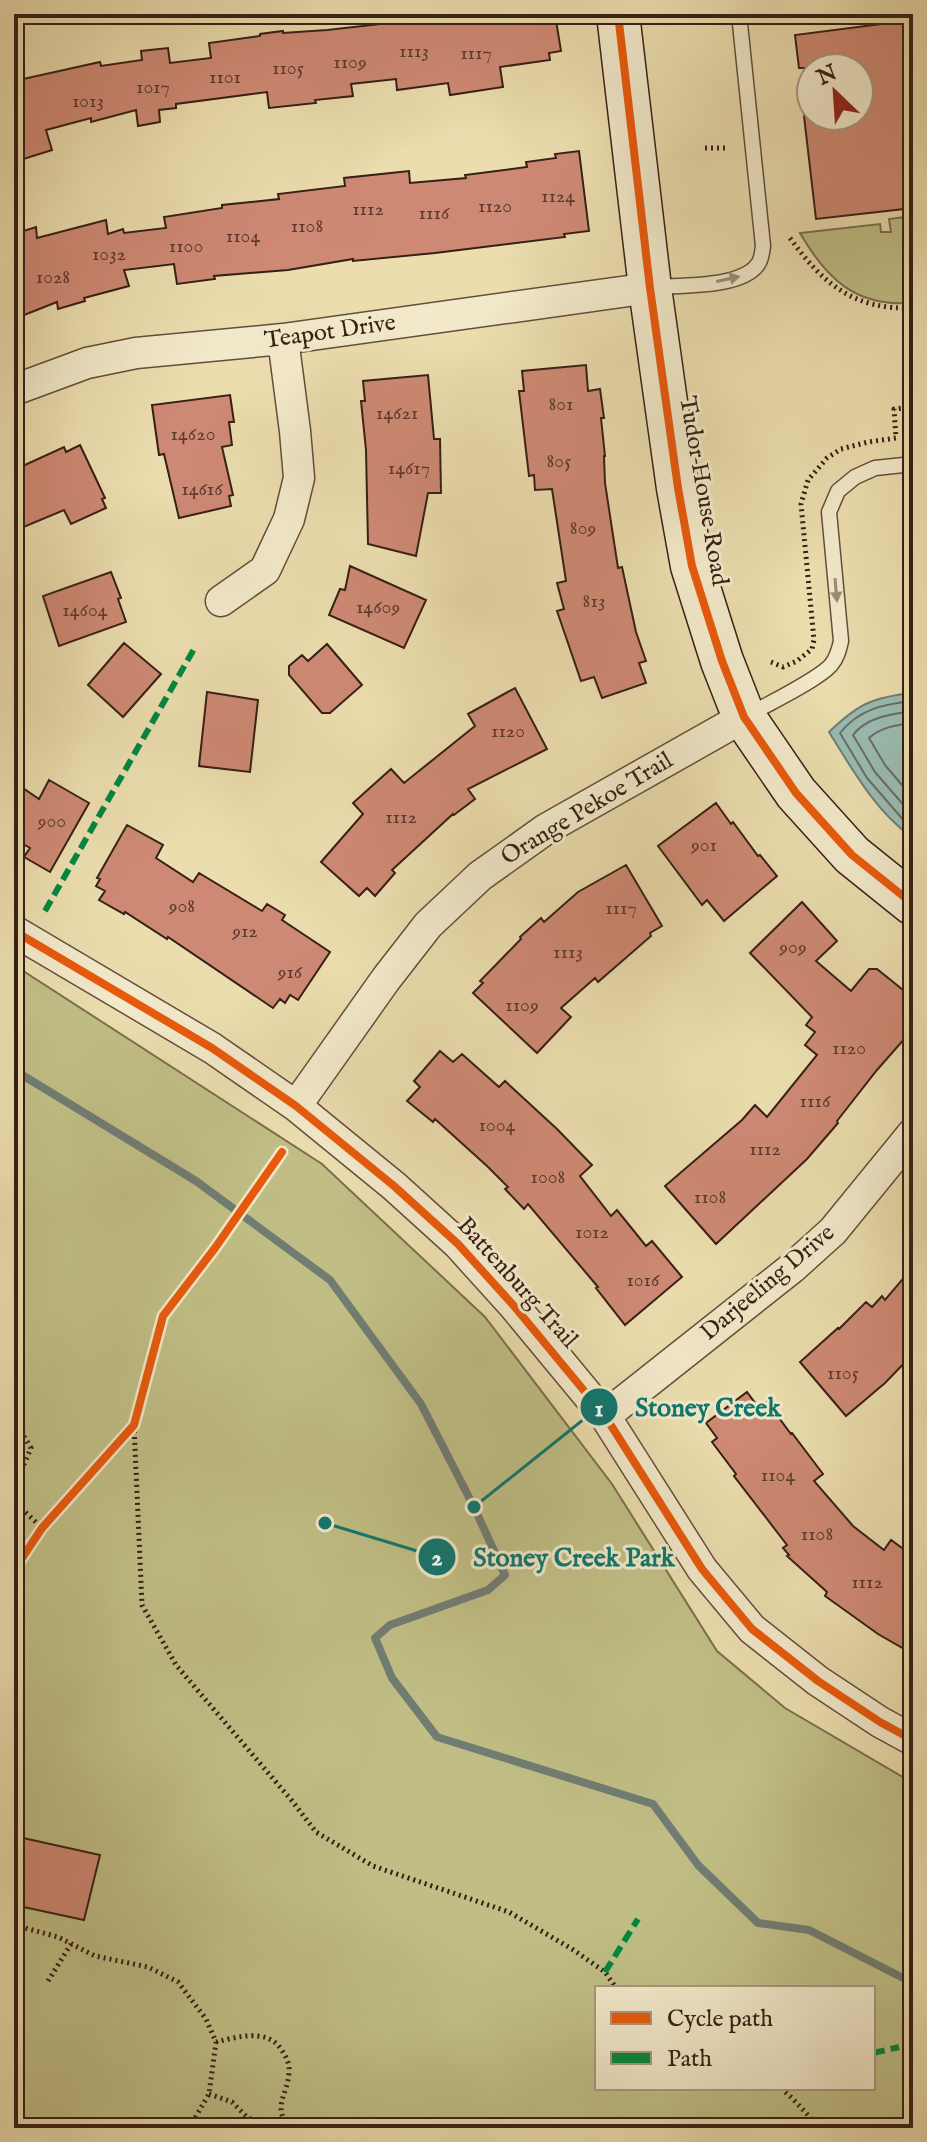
<svg xmlns="http://www.w3.org/2000/svg" width="927" height="2142" font-family="'IM FELL English',serif">
	<rect width="100%" height="100%" fill="#ebddae"/>
	<filter id="stains"><feTurbulence type="fractalNoise" baseFrequency=".0025" numOctaves="4"/><feColorMatrix values="0 0 0 0 .2 0 0 0 0 .09 0 0 0 0 .02 0 0 0 .5 -.17"/></filter>
	<radialGradient id="worn" r=".72"><stop offset=".6" stop-color="#630" stop-opacity="0"/><stop offset="1" stop-color="#630" stop-opacity=".3"/></radialGradient>
	<path fill="#c0be85" stroke="#7b6e4d" stroke-width="2" fill-rule="evenodd" d="M913,216V274L909,275L911,303C855,307 826,278 800,233L880,224L881,232H891L889,219Z
		M14,965L322,1164L485,1317L612,1484L717,1651L785,1708L913,1783V2128H14ZM597,1988H873V2088H597Z"/>
	<path fill="#99bbb1" stroke="#717d73" stroke-width="2" d="M913,693V838C876,812 852,769 829,732C858,704 873,697 913,693Z"/>
	<g fill="none" stroke-linecap="round" stroke-linejoin="round">
		<path stroke="#686d63" stroke-width="2" d="M913,701C884,704 859,709 840,733L867,778L906,823L913,828
			M913,711C891,714 867,717 853,735L875,772L913,816
			M913,723C897,725 881,727 869,738L885,765L913,798"/>
		<path stroke="#717d73" stroke-width="8" d="M14,1070L196,1181L330,1280L421,1404L474,1507L505,1575L488,1590L390,1625L375,1638L392,1678L437,1737L653,1804L698,1865L758,1923L809,1930L913,1983"/>
	</g>
	<path fill="#ce8974" stroke="#361f15" stroke-width="2" d="M425,14H555L561,51L549,53L550,60L500,67L503,87L450,95L448,83L397,90L396,79L351,84L353,96L315,100L316,103L269,108L267,92L176,104V108L159,110L160,122L138,126L136,110L91,122V118L46,130L52,150L14,162V81L100,62L101,66L142,60L141,51L168,48L170,63L211,58L209,43L260,36V34L283,31V33L327,30L408,21L407,17Z
		M913,20V208L816,219L804,116H859V68H799L795,35Z
		M579,151L589,231L564,234L565,237L435,253L353,261V259L288,270L214,276L215,279L177,284L174,264L124,270L129,286L84,298L85,301L58,309L57,302L14,319V234L36,227L37,238L106,220L108,234L123,229L124,233L166,228L164,217L222,208V205L279,199L278,194L345,186L344,178L409,171L410,183L466,178L465,175L527,167L526,162L556,158L555,154Z
		M586,365L588,391L600,389L604,418H601L605,456H604L605,483L618,568L622,567L636,632L646,661L639,663L646,683L602,698L594,677L581,681L557,611L564,609L557,583L566,581L552,489L535,490L534,475L529,476L519,391H524L522,371Z
		M428,375L434,439H440L441,493H428L416,556L368,544L366,450L361,401H365L363,381Z
		M230,395L234,422H229L232,445L222,447L233,495L229,496L231,506L179,518L164,454L159,455L152,405Z
		M80,445L105,498L102,499L106,508L71,524L64,510L14,531V470L64,447L66,452Z
		M350,566L426,600L404,648L329,615L340,589L345,590Z
		M111,572L121,598L118,599L126,622L59,646L43,596Z
		M124,643L161,674L123,717L88,685Z
		M327,644L362,685L330,713H322L289,675V666L302,655L308,661Z
		M515,688L547,749L468,789L475,799L454,815L453,814L392,870L395,873L375,896L367,888L359,896L321,862L363,814L353,803L391,769L404,783L475,726L468,714Z
		M207,692L258,700L250,772L199,766Z
		M49,780L89,803L50,872L24,857L30,848L14,839V782L39,799Z
		M716,803L731,824L733,822L758,856L760,855L777,876L724,921L707,900L702,905L658,846Z
		M127,825L163,845L156,858L193,882L199,873L262,911L267,904L285,915L282,920L330,952L298,1000L290,995L285,1003L280,999L273,1008L168,937L167,939L125,912L124,914L99,900L105,891L96,886L100,879L97,878Z
		M626,865L662,926L650,933L651,936L598,982L595,978L561,1008L571,1017L537,1053L473,993L483,983L480,981L521,939L520,937L541,918L544,922L578,892Z
		M802,902L837,941L816,961L851,991L869,969H877L913,998V1029L877,1070L837,1121L838,1123L807,1159L716,1244L665,1186L742,1120L755,1105L767,1117L817,1055L805,1045L815,1032L806,1025L812,1017L750,953Z
		M440,1051L453,1062L462,1054L499,1087L505,1081L557,1129L592,1165L580,1176L611,1216L617,1210L646,1246L652,1241L682,1277L625,1325L596,1288L598,1287L528,1204L524,1209L505,1189L508,1187L487,1166L435,1119L433,1122L407,1101L420,1087L414,1081Z
		M913,1267V1354L885,1383L846,1416L800,1362L838,1328L839,1329L866,1302L872,1307L882,1296L885,1300Z
		M747,1392L759,1408L767,1402L791,1434L792,1433L823,1474L814,1481L853,1526L884,1550L891,1540L913,1556V1654L878,1634L825,1596L827,1592L787,1556L789,1555L783,1548L787,1545L734,1476L736,1474L712,1442L717,1438L706,1423Z
		M14,1836L100,1855L84,1920L14,1905Z"/>
	<g fill="none" stroke-linecap="round" stroke-linejoin="round">
		<defs>
			<path id="lane" d="M655,287C682,285 742,288 758,264C762,259 762,251 763,246L739,14
				M747,716C767,704 818,680 831,665C837,658 839,650 841,641L829,512L838,491L855,477L875,468L913,464"/>
			<path id="street" d="M14,390L87,363L136,353L283,339L650,288
				M221,601L265,570L289,519L299,478L295,431L283,339
				M14,931L212,1048L296,1106L394,1186L458,1244L514,1306L605,1416L702,1569L752,1629L818,1681L880,1722L913,1740
				M296,1106L386,979L428,925L480,876L546,829L744,717
				M605,1416L792,1268L833,1231L913,1133"/>
			<path id="secondary" d="M618,14L650,288L678,488L692,566L722,661L744,717L796,793L852,855L913,904"/>
		</defs>
		<use href="#lane" stroke="#634e3b" stroke-width="17"/>
		<use href="#street" stroke="#634e3b" stroke-width="33"/>
		<use href="#secondary" stroke="#361f15" stroke-width="45"/>
		<path stroke="#361f15" stroke-width="5" stroke-dasharray="2 4" stroke-linecap="butt" d="M705,148H726
			M790,238C823,284 854,310 913,308
			M771,662L783,667L797,661L812,649L814,640L801,504L808,480L827,458L841,449L868,442L896,438L894,409L913,407
			M134,1425L142,1605L176,1665L293,1802L316,1832L373,1866L509,1912L572,1949L605,1972L616,1988
			M14,1431L22,1433L31,1448L18,1478V1505L42,1528
			M14,1823L24,1838
			M14,1925L58,1937L95,1956L148,1967L178,1982L206,2019L216,2042L209,2094L189,2128
			M48,1981L71,1944
			M216,2042C237,2037 267,2028 281,2049C286,2057 290,2063 289,2073C287,2096 273,2104 288,2128
			M781,2088L792,2098L820,2128
			M209,2094L232,2102L248,2118L277,2128"/>
		<use href="#lane" stroke="#f2e9ca" stroke-width="14"/>
		<use href="#street" stroke="#f2e9ca" stroke-width="30"/>
		<use href="#secondary" stroke="#f2e9ca" stroke-width="42"/>
		<path stroke="#00873e" stroke-width="6" stroke-dasharray="12 6" stroke-linecap="butt" d="M45,911L194,649
			M605,1972L638,1919
			M873,2053L899,2047"/>
		<defs>
			<path id="cycleway" d="M618,14L650,288L678,488L692,566L722,661L744,717L796,793L852,855L913,904
				M14,931L212,1048L296,1106L394,1186L458,1244L514,1306L605,1416L702,1569L752,1629L818,1681L880,1722L913,1740
				M14,1570L42,1528L134,1425L163,1316L215,1248L282,1152"/>
		</defs>
		<use href="#cycleway" stroke="#f2e9ca" stroke-width="13"/>
		<use href="#cycleway" stroke="#e8590c" stroke-width="8"/>
	</g>
	<defs><path id="oneway-solid" d="M-6-.8H1V-3.2L6.5 0L1 3.2V.8H-6Z" transform="scale(2)"/></defs>
	<g fill="#9d8e79">
		<use href="#oneway-solid" transform="translate(728 279) rotate(-12)"/>
		<use href="#oneway-solid" transform="translate(836 590) rotate(85)"/>
	</g>
	<g text-anchor="middle" dominant-baseline="central" stroke-width="6" stroke-linejoin="round" paint-order="stroke">
		<g font-size="20" fill="#5c3a2d">
			<text x="414" y="51">1113</text>
			<text x="476" y="53">1117</text>
			<text x="350" y="62">1109</text>
			<text x="288" y="68">1105</text>
			<text x="225" y="77">1101</text>
			<text x="153" y="87">1017</text>
			<text x="88" y="101">1013</text>
			<text x="558" y="196">1124</text>
			<text x="495" y="206">1120</text>
			<text x="368" y="209">1112</text>
			<text x="434" y="213">1116</text>
			<text x="307" y="226">1108</text>
			<text x="243" y="236">1104</text>
			<text x="186" y="246">1100</text>
			<text x="109" y="254">1032</text>
			<text x="53" y="277">1028</text>
			<text x="561" y="404">801</text>
			<text x="397" y="413">14621</text>
			<text x="193" y="434">14620</text>
			<text x="559" y="461">805</text>
			<text x="409" y="468">14617</text>
			<text x="202" y="489">14616</text>
			<text x="583" y="528">809</text>
			<text x="594" y="601">813</text>
			<text x="378" y="607">14609</text>
			<text x="85" y="610">14604</text>
			<text x="508" y="731">1120</text>
			<text x="401" y="817">1112</text>
			<text x="52" y="821">900</text>
			<text x="704" y="845">901</text>
			<text x="182" y="906">908</text>
			<text x="621" y="908">1117</text>
			<text x="245" y="931">912</text>
			<text x="793" y="947">909</text>
			<text x="568" y="952">1113</text>
			<text x="290" y="972">916</text>
			<text x="522" y="1005">1109</text>
			<text x="849" y="1048">1120</text>
			<text x="815" y="1101">1116</text>
			<text x="497" y="1125">1004</text>
			<text x="765" y="1149">1112</text>
			<text x="548" y="1177">1008</text>
			<text x="710" y="1197">1108</text>
			<text x="592" y="1232">1012</text>
			<text x="643" y="1280">1016</text>
			<text x="843" y="1373">1105</text>
			<text x="778" y="1475">1104</text>
			<text x="817" y="1534">1108</text>
			<text x="867" y="1582">1112</text>
		</g>
		<g font-size="24" fill="#361f15" stroke="#f2e9ca">
			<text transform="translate(330 332) rotate(-8)">Teapot Drive</text>
			<text transform="translate(703 491) rotate(80)">Tudor House Road</text>
			<text transform="translate(587 809) rotate(-31)">Orange Pekoe Trail</text>
			<text transform="translate(517 1283) rotate(48)">Battenburg Trail</text>
			<text transform="translate(768 1283) rotate(-40)">Darjeeling Drive</text>
		</g>
	</g>
	<path fill="none" stroke="#0f766e" stroke-width="3" d="M474 1507L599 1407M325 1523L437 1557"/>
	<g fill="#0f766e" stroke="#f2e9ca" stroke-width="3">
		<circle cx="474" cy="1507" r="8"/>
		<circle cx="325" cy="1523" r="8"/>
		<circle cx="599" cy="1407" r="20"/>
		<circle cx="437" cy="1557" r="20"/>
	</g>
	<g font-size="24" text-anchor="middle" font-weight="bold" fill="#fff">
		<text x="599" y="1416">1</text>
		<text x="437" y="1565">2</text>
	</g>
	<g font-size="26" text-anchor="middle" font-weight="bold" fill="#0f766e" stroke="#f2e9ca" stroke-width="6" stroke-linejoin="round" paint-order="stroke">
		<text x="708" y="1416">Stoney Creek</text>
		<text x="574" y="1566">Stoney Creek Park</text>
	</g>
	<rect width="927" height="2142" fill="none" stroke="#ebddae" stroke-width="48"/>
	<rect x="16" y="16" width="895" height="2110" fill="none" stroke="#361f15" stroke-width="4"/>
	<rect x="24" y="24" width="879" height="2094" fill="none" stroke="#361f15" stroke-width="2"/>
	<rect x="595" y="1986" width="280" height="104" fill="#f2e9ca" stroke="#a79882" stroke-width="2"/>
	<rect x="611" y="2012" width="40" height="12" fill="#e8590c" stroke="#a79882" stroke-width="2"/>
	<text x="667" y="2026" font-size="24" fill="#361f15">Cycle path</text>
	<rect x="611" y="2052" width="40" height="12" fill="#00873e" stroke="#a79882" stroke-width="2"/>
	<text x="667" y="2066" font-size="24" fill="#361f15">Path</text>
	<g transform="translate(835 92) rotate(335)"><circle r="38" fill="#f2e9ca" stroke="#a79882" stroke-width="2"/>
	<path d="M0-6L14 30L0 20L-14 30Z" fill="#8f2418"/>
	<text y="-12" font-size="22" font-weight="bold" text-anchor="middle" fill="#361f15">N</text>
	</g>
	<rect width="100%" height="100%" filter="url(#stains)"/>
	<rect width="100%" height="100%" fill="url(#worn)"/>
</svg>
